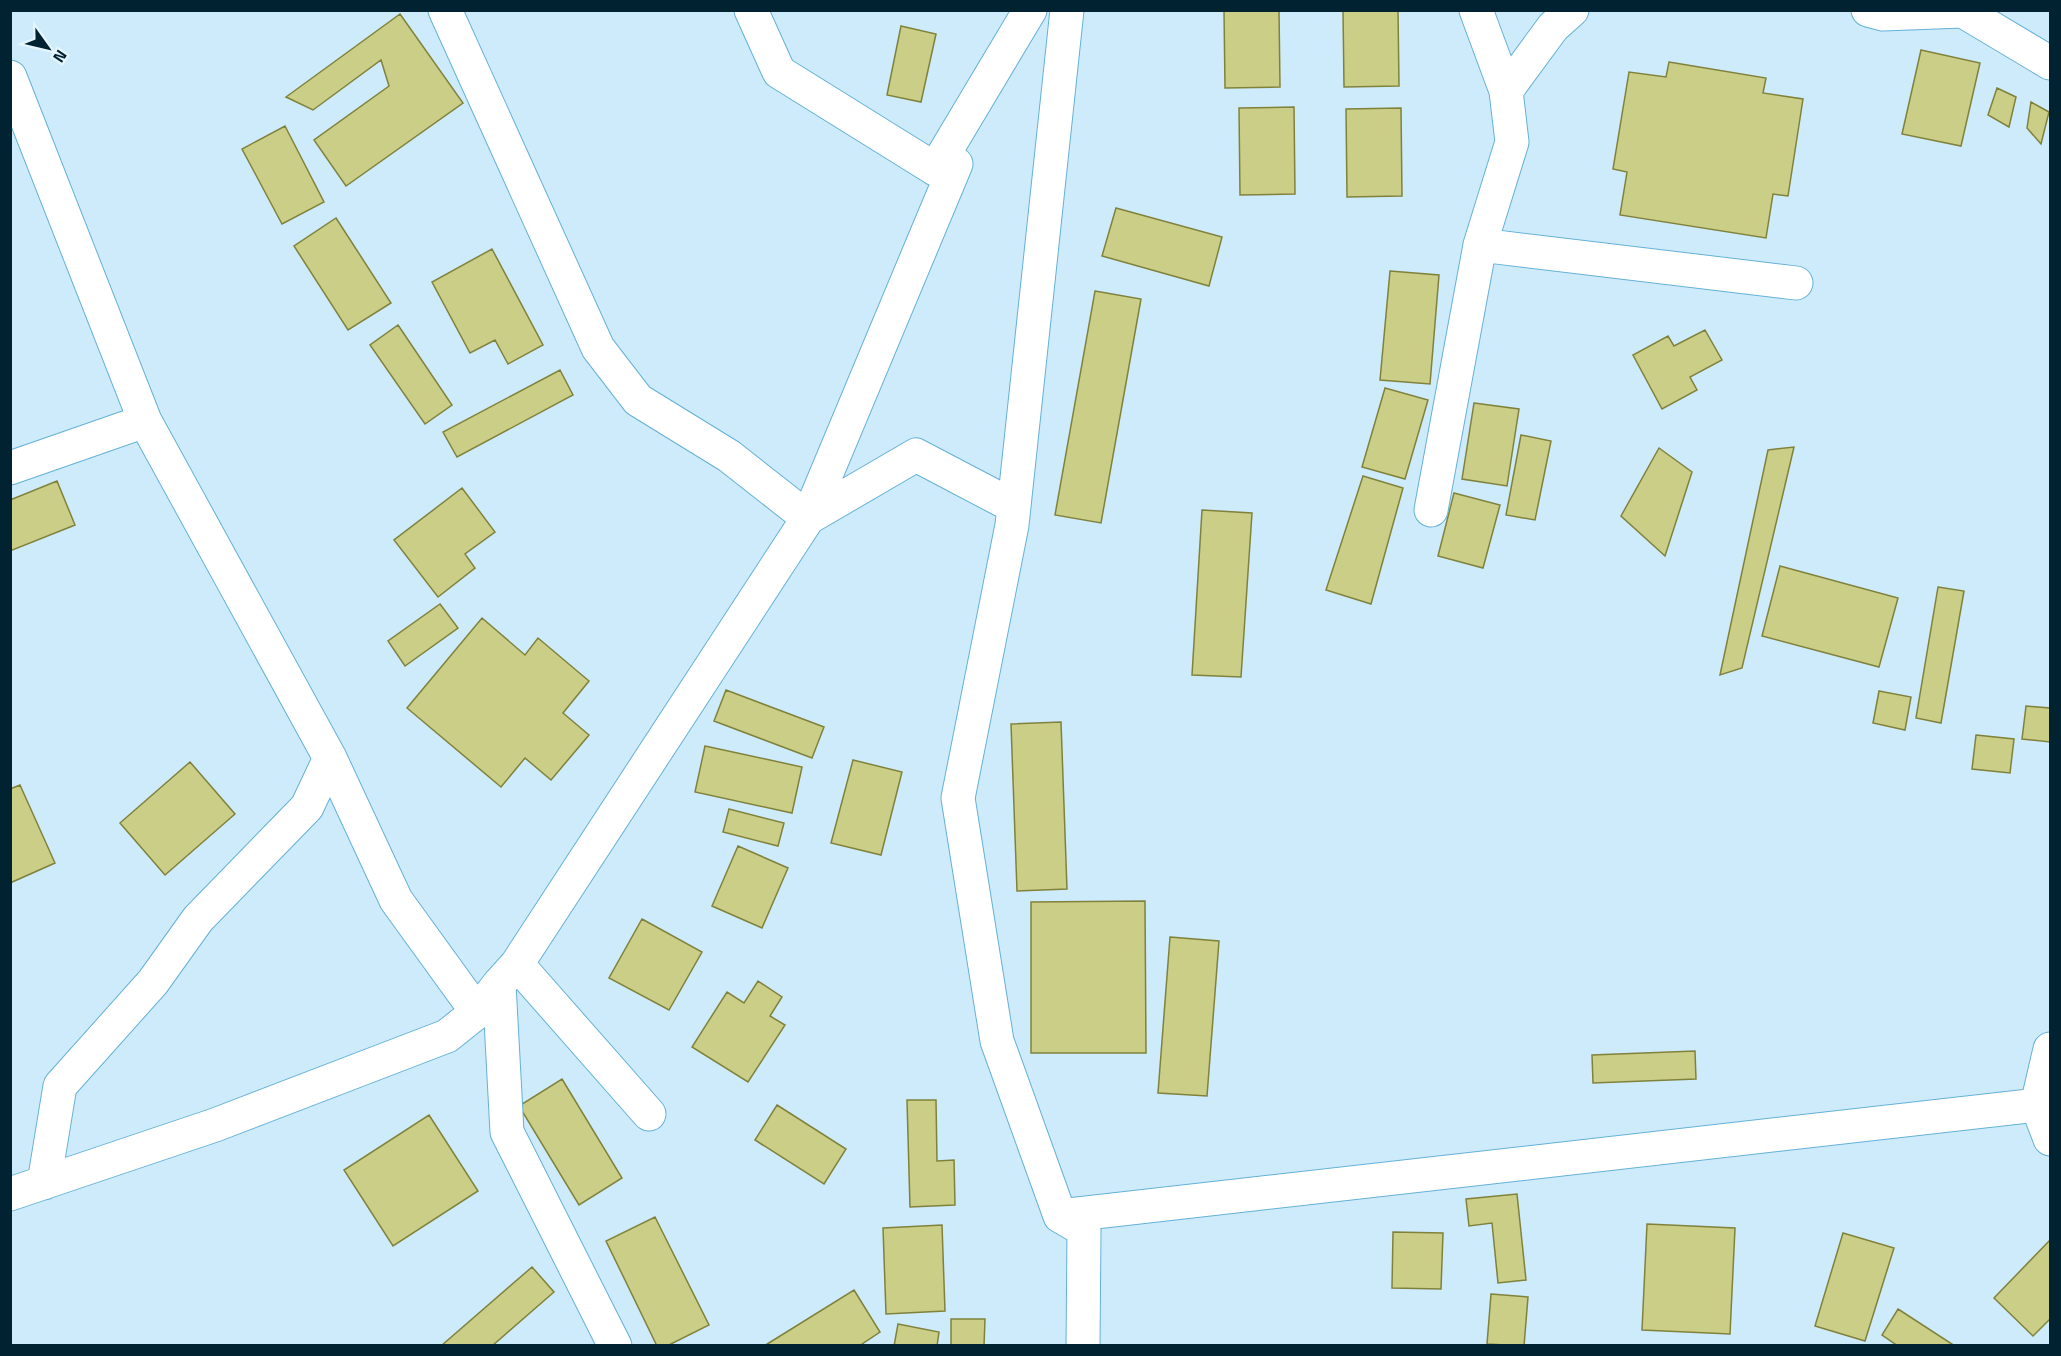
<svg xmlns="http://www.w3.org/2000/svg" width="2061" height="1356" font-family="'Titillium Web',sans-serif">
	<rect width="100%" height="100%" fill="#ceebfb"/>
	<path fill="#cbce86" stroke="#80823c" stroke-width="1.5" d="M1224,10H1279L1280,87L1225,88Z
		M1343,10H1398L1399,86L1344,87Z
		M400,14L463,103L346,186L314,140L389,86L381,60L313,110L286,97Z
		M901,26L936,34L921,102L887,95Z
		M1921,50L1980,63L1961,146L1902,134Z
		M1669,62L1766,78L1763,93L1803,99L1788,196L1773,194L1766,238L1620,215L1627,172L1613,169L1629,72L1666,77Z
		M1997,88L2016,97L2009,127L1988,115Z
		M2031,102L2049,112L2041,144L2027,128Z
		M1294,107L1295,194L1240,195L1239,108Z
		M1401,108L1402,196L1347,197L1346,109Z
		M285,126L324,202L282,224L242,149Z
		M1116,208L1222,237L1209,286L1102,256Z
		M336,218L391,303L348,330L294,246Z
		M492,249L543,345L508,364L495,340L470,353L432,282Z
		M1390,271L1439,275L1430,384L1380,380Z
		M1095,291L1141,299L1101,523L1055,515Z
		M398,325L452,405L425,424L370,345Z
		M1705,330L1722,360L1690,377L1697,390L1662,409L1633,355L1668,336L1674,346Z
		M560,370L573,395L457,457L443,432Z
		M1385,388L1428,400L1405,479L1362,467Z
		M1474,403L1519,409L1507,486L1462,479Z
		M1521,435L1551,441L1535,520L1506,515Z
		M1794,447L1742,668L1720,675L1768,450Z
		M1659,448L1692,472L1665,556L1621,516Z
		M1363,476L1403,488L1371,604L1326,590Z
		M57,481L75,525L10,551V500Z
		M462,488L495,532L465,554L475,568L438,597L394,540Z
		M1454,493L1500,505L1483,568L1438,556Z
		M1202,510L1252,513L1241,677L1192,675Z
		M1780,566L1898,598L1879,667L1762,636Z
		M1938,587L1964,591L1941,723L1916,718Z
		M440,604L458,628L405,666L388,641Z
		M482,618L525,655L538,638L589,681L563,713L589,735L551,780L525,758L501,787L407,708Z
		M726,690L824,727L812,758L714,721Z
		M1879,691L1911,697L1905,730L1873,723Z
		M2026,706L2050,708V742L2022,739Z
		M1061,722L1067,889L1017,891L1011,724Z
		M1976,735L2014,739L2010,773L1972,769Z
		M705,746L802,767L792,813L695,792Z
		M853,760L902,772L881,855L831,843Z
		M190,762L235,814L165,875L120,823Z
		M20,785L55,863L10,883V789Z
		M729,809L784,823L778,846L723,832Z
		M738,846L788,868L762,928L712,906Z
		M1145,901L1146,1053H1031V902Z
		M642,919L702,952L669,1010L609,978Z
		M1170,937L1219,941L1207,1096L1158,1093Z
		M758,981L782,997L770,1016L785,1025L748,1082L692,1047L727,992L744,1003Z
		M1695,1051L1696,1079L1593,1083L1592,1055Z
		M562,1079L622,1178L579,1205L519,1106Z
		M907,1100H936L937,1161L954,1160L955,1205L910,1207Z
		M777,1105L846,1149L824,1184L755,1140Z
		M429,1115L478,1191L393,1246L344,1170Z
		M1517,1194L1526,1280L1498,1283L1492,1223L1469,1226L1466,1199Z
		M655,1217L709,1325L667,1346H657L606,1241Z
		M1647,1224L1735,1228L1730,1334L1642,1330Z
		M942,1225L945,1311L886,1314L883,1228Z
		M1393,1232L1443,1233L1441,1289L1392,1288Z
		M1843,1233L1894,1248L1865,1341L1815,1326Z
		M2050,1240V1319L2033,1336L1994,1298Z
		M532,1267L554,1292L492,1346H441Z
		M854,1290L880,1332L859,1346H764Z
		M1491,1294L1528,1297L1524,1346L1487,1344Z
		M1898,1309L1955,1346H1898L1882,1335Z
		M951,1319H985L984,1346H951Z
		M898,1324L939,1332L937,1346H894Z"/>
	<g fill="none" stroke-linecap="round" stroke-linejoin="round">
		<defs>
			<path id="minor" d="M445,10L598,348L638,400L729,456L808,518L916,455L1013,506
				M751,10L779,72L935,169
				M1067,10L1012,525L958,798L997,1041L1060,1216L1084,1230L1083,1346
				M1868,10L1883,14L1963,11L2050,63
				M10,77L145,421L330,758L396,900L477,1012L499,984L507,1132L615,1346
				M1506,91L1553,27L1572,10
				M1480,245L1796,283
				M10,468L145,421
				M1431,510L1480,245L1512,142L1506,91L1476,10
				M517,964L649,1114
				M499,984L517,964L808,518L956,164L935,169L1030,10
				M2050,1049L2037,1105L2050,1139
				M44,1183L60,1086L153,982L198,919L307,807L330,758
				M10,1194L215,1125L447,1036L477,1012
				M1060,1216L2037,1105"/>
		</defs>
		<use href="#minor" stroke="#64b1d7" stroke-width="35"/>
		<use href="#minor" stroke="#fff" stroke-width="33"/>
	</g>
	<rect width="2061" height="1356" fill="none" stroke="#012331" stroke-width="24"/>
	<g transform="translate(48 48) rotate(124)" stroke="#e7f6fe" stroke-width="4.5" paint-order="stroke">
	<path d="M0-4.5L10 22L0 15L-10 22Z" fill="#012331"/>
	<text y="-9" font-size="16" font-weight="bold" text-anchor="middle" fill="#012331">N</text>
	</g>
</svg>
